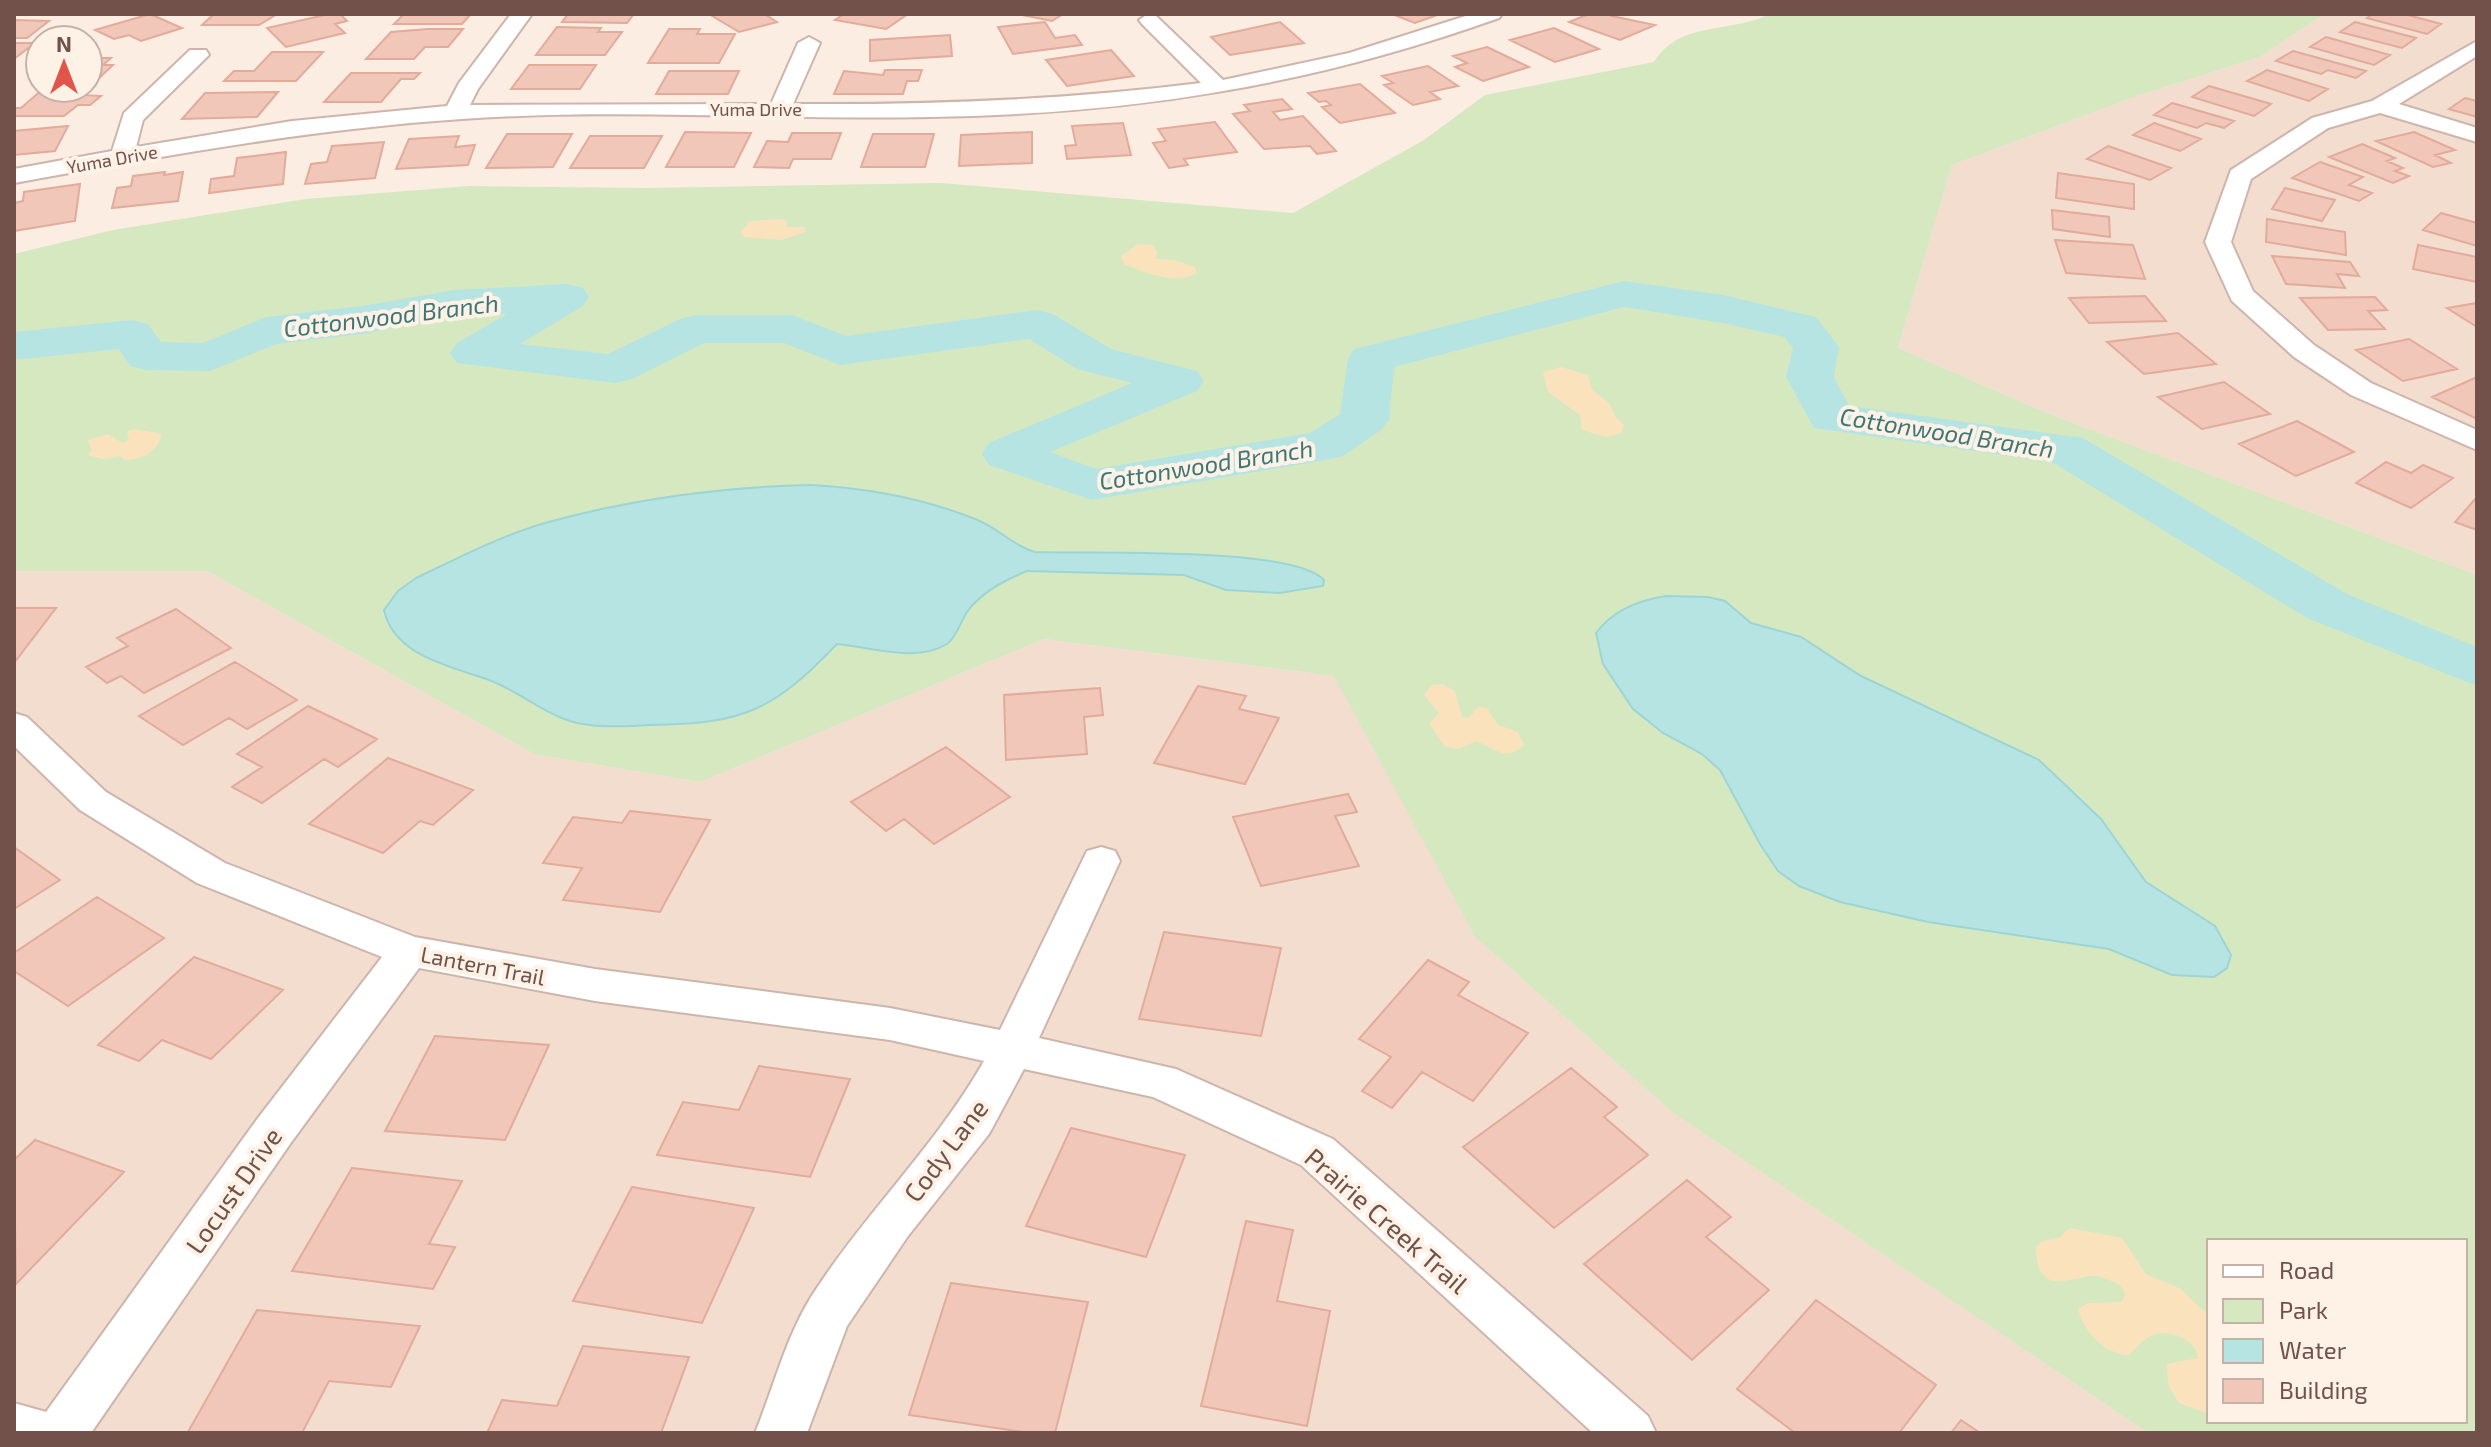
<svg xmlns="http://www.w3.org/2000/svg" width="2491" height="1447" font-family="'Exo 2',sans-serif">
	<rect width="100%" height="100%" fill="#fbede1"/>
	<path fill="#f2ddcf" d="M2324,14H2477V575L2044,412L1898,348L1952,165L2140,95L2260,57Z
		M14,571H207L534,754L700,782L1044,639L1335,676L1475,937L1672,1112L2148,1433H14Z"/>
	<path fill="#d6e8c0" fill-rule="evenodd" d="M1770,14H2324L2260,57L2140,95L1952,165L1898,348L2044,412L2477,575V1433H2148L1672,1112L1475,937L1334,676L1044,639L700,782L534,754L207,571H14V254L113,230L306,199L469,186L646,188L941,183L1293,213L1424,140L1485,95L1654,62C1680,20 1730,34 1770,14ZM2209,1241H2465V1421H2209Z"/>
	<path fill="#fae3bc" d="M781,219L787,221V227H804L806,232L781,240L744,237L740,232L750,221Z
		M1138,244L1153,245L1157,251L1156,259L1174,260L1195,267L1197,273C1175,286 1144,272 1124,264L1121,256Z
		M1561,367L1588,375L1592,390L1610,404L1615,416L1624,425L1622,433L1606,437L1582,430L1580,415L1548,392L1543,372Z
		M135,429L161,434C159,452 142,459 125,460L119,456L103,459L88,455L92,450L88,440L108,434L122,443L129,440L127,432Z
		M1443,684L1455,691L1462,717L1469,718L1478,707L1487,708L1498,725L1518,732L1524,745C1505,763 1496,748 1476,741L1459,749L1445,747L1429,723L1439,713L1424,695L1432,685Z
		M2070,1228L2122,1238L2146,1274L2181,1289L2209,1316V1414L2179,1403L2168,1385L2167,1364L2198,1358C2196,1339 2171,1329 2153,1335C2144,1338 2136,1349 2129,1355C2104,1354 2084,1332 2078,1309L2088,1303L2122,1302L2125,1294L2121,1286C2113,1282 2100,1274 2090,1276C2062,1281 2037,1293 2036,1247L2042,1241L2059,1238Z"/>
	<path fill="#b6e4e3" stroke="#9dd5d5" stroke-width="2" d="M810,485C865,488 923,498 975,519C997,527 1013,546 1035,552C1089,554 1293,546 1324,580L1323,586L1279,593L1226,590L1184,575L1027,571C1005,580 981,592 967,612C961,621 956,638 947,644C916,663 871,647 837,644C773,711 743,724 650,725C626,726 600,728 577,723C547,716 519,691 489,680C450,666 394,656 384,610L398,591L416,578C458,558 500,536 545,523C631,499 721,487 810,485Z
		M1666,596L1708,597L1725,601L1751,623L1801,637L1861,676L2039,760L2101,819L2146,882L2215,926L2231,955L2227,968L2214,977L2172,975L2109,949L1928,922L1840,902L1799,886L1778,871L1760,844L1720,770L1702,754L1663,733L1633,709L1603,664L1596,633C1613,610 1640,600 1666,596Z"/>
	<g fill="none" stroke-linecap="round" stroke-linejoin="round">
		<path fill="#b6e4e3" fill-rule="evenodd" d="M1624,281L1723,295L1816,317L1839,347L1834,377L1849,406L2083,438L2347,594L2477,647V686L2307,618L2052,462L1814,428L1786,377L1793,348L1784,337L1723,323L1624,307L1394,367L1389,420L1381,430L1343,456L1325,460L1092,500L989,465L982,454L989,443L1132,383L1077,369L1029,339L840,365L784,343H704L632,379L615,383L457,363L450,353L457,343L507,314L454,316L362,334L276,344L210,371L147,370L130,366L119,349L14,360V332L132,320L148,324L161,342L203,343L266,317L362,306L454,290L567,284L583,288L589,297L583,306L520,344L608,354L680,319L696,315H792L846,336L1037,310L1053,314L1111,349L1197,371L1204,381L1197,391L1050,452L1096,469L1310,433L1340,414L1348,359L1354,349Z"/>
	</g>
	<path fill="#f0c7b9" stroke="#e2ab9a" stroke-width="2" d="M150,14L182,28L141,41L129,35L114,39L95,30Z
		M214,14H277L259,25H202Z
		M329,14H340L347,21L335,24L345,33L286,47L267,28Z
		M404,14H471L462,24H394Z
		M568,14H625L633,15L627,23L562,22Z
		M709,14H770L766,15L777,22L739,32Z
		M844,14H908L886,29L835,20Z
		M1017,14H1063L1052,21Z
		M1392,14H1440L1415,23Z
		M1589,14H1616L1612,16L1655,25L1620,40L1569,22Z
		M2373,14H2404L2441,24L2427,34L2367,18Z
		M14,20L49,21L27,38H14Z
		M1045,22L1055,38L1075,35L1082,45L1013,54L998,27Z
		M1280,22L1304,43L1230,55L1211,37Z
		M2355,22L2416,38L2402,48L2340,32Z
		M557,27L601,28L598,32H622L605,55H536Z
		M1554,28L1599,49L1555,62L1510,40Z
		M428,29H463L448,47H425L414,59H366L391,32Z
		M669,29H700L697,34H735L719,63H648Z
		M950,35L952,56L870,61V40Z
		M2326,37L2390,55L2374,65L2310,47Z
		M14,43H35L14,59Z
		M1487,47L1529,67L1483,81L1455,67L1467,63L1453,56Z
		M1111,50L1134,76L1067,86L1046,60Z
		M2293,51L2366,71L2356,78L2328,70L2321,74L2276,61Z
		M272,52H323L296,81H224L234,71H254Z
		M88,58H111L103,65H113L96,81H88Z
		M529,65H596L580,89H511Z
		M1428,66L1458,86L1430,92L1440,99L1413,105L1384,85L1393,83L1382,76Z
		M885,70H922L918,81H907L903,94H834L844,71L883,75Z
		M2267,70L2328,89L2309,101L2247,81Z
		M669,71H739L728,94H656Z
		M351,73H420L414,79H401L381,102H324Z
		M1360,84L1395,113L1340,123L1322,107L1331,105L1326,101L1319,102L1308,93Z
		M2209,86L2271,104L2254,116L2192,97Z
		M44,88L90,89L83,95L101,96L90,105H78L64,116H14V108H21Z
		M278,92L257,117L182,119L205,93Z
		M2465,98L2477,101V117L2449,109Z
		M1282,99L1292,109L1273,112L1280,120L1303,116L1336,151L1317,154L1310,146L1264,149L1233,114L1250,111L1244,105Z
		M2172,103L2234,121L2224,128L2206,123L2197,128L2154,115Z
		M1215,122L1237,152L1184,159L1188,165L1169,168L1153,143L1166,141L1158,129Z
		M1123,123L1131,155L1067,159L1065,146L1076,145L1072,126Z
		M2154,123L2201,139L2180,151L2133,135Z
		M68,126L55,151L14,155V131Z
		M685,132L751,133L734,167H666Z
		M1032,132V163L959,166L961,135Z
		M2414,132L2455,150L2435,155L2451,163L2433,167L2376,141Z
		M792,133H841L831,159H793L789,168L754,167L767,141L788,142Z
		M507,134H572L553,167L486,168Z
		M873,134H934L925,167H861Z
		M459,136L455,147L475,145L468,165L396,169L409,139Z
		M590,136H662L644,168H570Z
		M384,142L375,178L305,184L311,164L327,162L332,146Z
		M2362,144L2395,158L2387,161L2403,168L2395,171L2409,176L2393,183L2329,157Z
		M2108,146L2171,168L2150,180L2087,159Z
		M286,152L283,184L209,193L211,179L234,176L237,158Z
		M2320,162L2363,177L2349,185L2372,193L2359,201L2292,178Z
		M165,172L164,175L183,172L178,201L112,208L117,188L131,186L133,176Z
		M2058,173L2134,184V209L2056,198Z
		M80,184L75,221L14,231V203L23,201L24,192Z
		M2285,188L2335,200L2322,221L2272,209Z
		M2052,210L2109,217L2110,237L2053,229Z
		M2441,213L2477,223V246L2423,230Z
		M2267,219L2345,232L2346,255L2266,242Z
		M2055,240L2133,245L2145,279L2066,273Z
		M2418,245L2477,257V282L2413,269Z
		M2272,256L2350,262L2359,276L2337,274L2345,288L2286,284Z
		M2145,296L2166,321L2089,323L2069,298Z
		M2375,297L2387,310L2368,311L2385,329L2328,330L2300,298Z
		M2477,303V327L2447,308Z
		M2178,333L2216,364L2144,374L2107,342Z
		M2409,339L2457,369L2403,381L2356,350Z
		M2477,377V419L2432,397Z
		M2224,382L2270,414L2202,429L2158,397Z
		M2297,421L2354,452L2296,476L2239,444Z
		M2386,462L2411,473L2423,465L2453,478L2411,508L2356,483Z
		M2477,497V530L2455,522Z
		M14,608H56L14,663Z
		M176,609L231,648L144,693L121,676L107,683L86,667L128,646L117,638Z
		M235,662L297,700L247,729L229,718L183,745L139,716Z
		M1198,686L1246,696L1239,709L1279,718L1245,784L1154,763Z
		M1100,688L1103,715L1084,717L1087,754L1006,760L1004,695Z
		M308,706L377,739L338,767L324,759L262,803L232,787L262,767L237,754Z
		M946,747L1010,797L934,844L904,819L886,831L851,802Z
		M388,758L473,790L433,825L420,821L383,853L309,824Z
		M1348,794L1357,812L1335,816L1359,866L1261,886L1233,817Z
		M630,811L710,820L660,912L563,900L582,868L543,863L573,817L622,823Z
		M14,847L60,880L14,909Z
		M97,897L164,938L68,1006L14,971V953Z
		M1164,932L1281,948L1261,1036L1139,1019Z
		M194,957L283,990L211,1059L162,1040L139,1061L98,1045Z
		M1428,960L1469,982L1458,995L1528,1033L1473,1101L1422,1072L1392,1108L1362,1091L1391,1057L1359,1039Z
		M435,1036L549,1045L505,1140L385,1131Z
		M759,1066L850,1079L810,1177L657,1155L683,1102L739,1110Z
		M1571,1068L1617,1107L1604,1117L1648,1155L1554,1228L1463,1147Z
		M1071,1128L1185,1155L1146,1257L1026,1226Z
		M35,1140L124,1172L16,1284L14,1160Z
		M352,1168L462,1181L429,1244L455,1247L433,1289L292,1271Z
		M1687,1180L1731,1217L1706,1237L1769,1290L1692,1360L1584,1264Z
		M632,1187L754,1208L702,1323L573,1301Z
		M1246,1221L1293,1230L1277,1301L1330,1311L1307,1426L1201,1406Z
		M951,1283L1088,1302L1055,1433H1029L909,1415Z
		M1816,1300L1936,1385L1899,1433H1795L1737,1389Z
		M257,1310L420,1326L391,1387L329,1381L302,1433L188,1432Z
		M583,1346L689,1357L661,1433H487L502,1400L557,1406Z
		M1961,1420L1980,1433H1951Z"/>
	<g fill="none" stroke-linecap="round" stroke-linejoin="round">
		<defs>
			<path id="street" d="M511,14H532L478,89L470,105L771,104L798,43L809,37L820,43L793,104C930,105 1065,100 1201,83L1142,24L1139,20L1148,14L1156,16L1223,80L1349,53L1472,14H1502L1499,18C1309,86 1131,114 930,117C774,120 617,108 462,119C311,129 163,156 14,183V169L112,151L124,113L190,50H206L209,55L143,120L136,147L292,121L447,106L459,83Z
				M2477,41V56L2399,104L2477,128V142L2380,113L2328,128L2251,179L2231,242L2253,291L2314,345L2371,383L2477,430V450L2351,395L2294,357L2232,301L2205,242L2231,170L2312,118L2372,101Z
				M14,713L27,717L106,792L225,863L415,937L595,969L890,1008L1000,1030L1087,851L1101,847L1115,851L1120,861L1039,1038L1176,1069L1333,1139L1648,1416L1656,1433H1593L1301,1165L1153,1097L1024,1069L989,1134L908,1236L847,1326L807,1433H755C773,1389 786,1337 811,1297C864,1214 936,1146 984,1061L890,1040L595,1001L419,968L290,1144L91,1433H14V1403L46,1412L258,1118L382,957L197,883L80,810L14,746Z"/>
		</defs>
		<use href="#street" stroke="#ceb5ab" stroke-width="4"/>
		<use href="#street" fill="#fff" fill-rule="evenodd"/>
	</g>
	<g text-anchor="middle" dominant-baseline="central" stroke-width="8" stroke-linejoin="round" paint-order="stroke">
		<g font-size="18" fill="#715149" stroke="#fef1e6">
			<text x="756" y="109">Yuma Drive</text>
			<text transform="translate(112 159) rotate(-10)">Yuma Drive</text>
		</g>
		<g font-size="22" fill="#715149" stroke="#fef1e6">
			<text transform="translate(483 965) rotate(11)">Lantern Trail</text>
		</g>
		<g font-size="24" font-style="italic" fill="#3d7676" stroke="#fef1e6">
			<text transform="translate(391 315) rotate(-7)">Cottonwood Branch</text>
			<text transform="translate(1947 432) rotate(9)">Cottonwood Branch</text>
			<text transform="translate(1206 464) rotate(-9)">Cottonwood Branch</text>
		</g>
		<g font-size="26" fill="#715149" stroke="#fef1e6">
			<text transform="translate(945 1150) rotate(-53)">Cody Lane</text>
			<text transform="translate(233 1190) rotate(-55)">Locust Drive</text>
			<text transform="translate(1387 1220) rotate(41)">Prairie Creek Trail</text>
		</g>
	</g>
	<rect width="2491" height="1447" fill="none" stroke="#715149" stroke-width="32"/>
	<rect x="2207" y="1239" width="260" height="184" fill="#fef1e6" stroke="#c6b1a7" stroke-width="2"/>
	<rect x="2223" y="1265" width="40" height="12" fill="#ffffff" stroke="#c6b1a7" stroke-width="2"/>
	<text x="2279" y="1279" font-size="24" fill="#715149">Road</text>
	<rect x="2223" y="1299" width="40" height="24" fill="#d6e8c0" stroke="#c6b1a7" stroke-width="2"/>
	<text x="2279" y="1319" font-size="24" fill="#715149">Park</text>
	<rect x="2223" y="1339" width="40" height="24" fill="#b6e4e3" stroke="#c6b1a7" stroke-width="2"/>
	<text x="2279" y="1359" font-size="24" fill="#715149">Water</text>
	<rect x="2223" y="1379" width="40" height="24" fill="#f0c7b9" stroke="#c6b1a7" stroke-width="2"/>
	<text x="2279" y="1399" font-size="24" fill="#715149">Building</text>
	<g transform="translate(64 64)"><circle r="38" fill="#fef1e6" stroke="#c6b1a7" stroke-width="2"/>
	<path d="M0-6L14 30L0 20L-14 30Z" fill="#e25449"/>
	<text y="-12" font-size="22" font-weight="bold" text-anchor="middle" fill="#715149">N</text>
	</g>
</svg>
